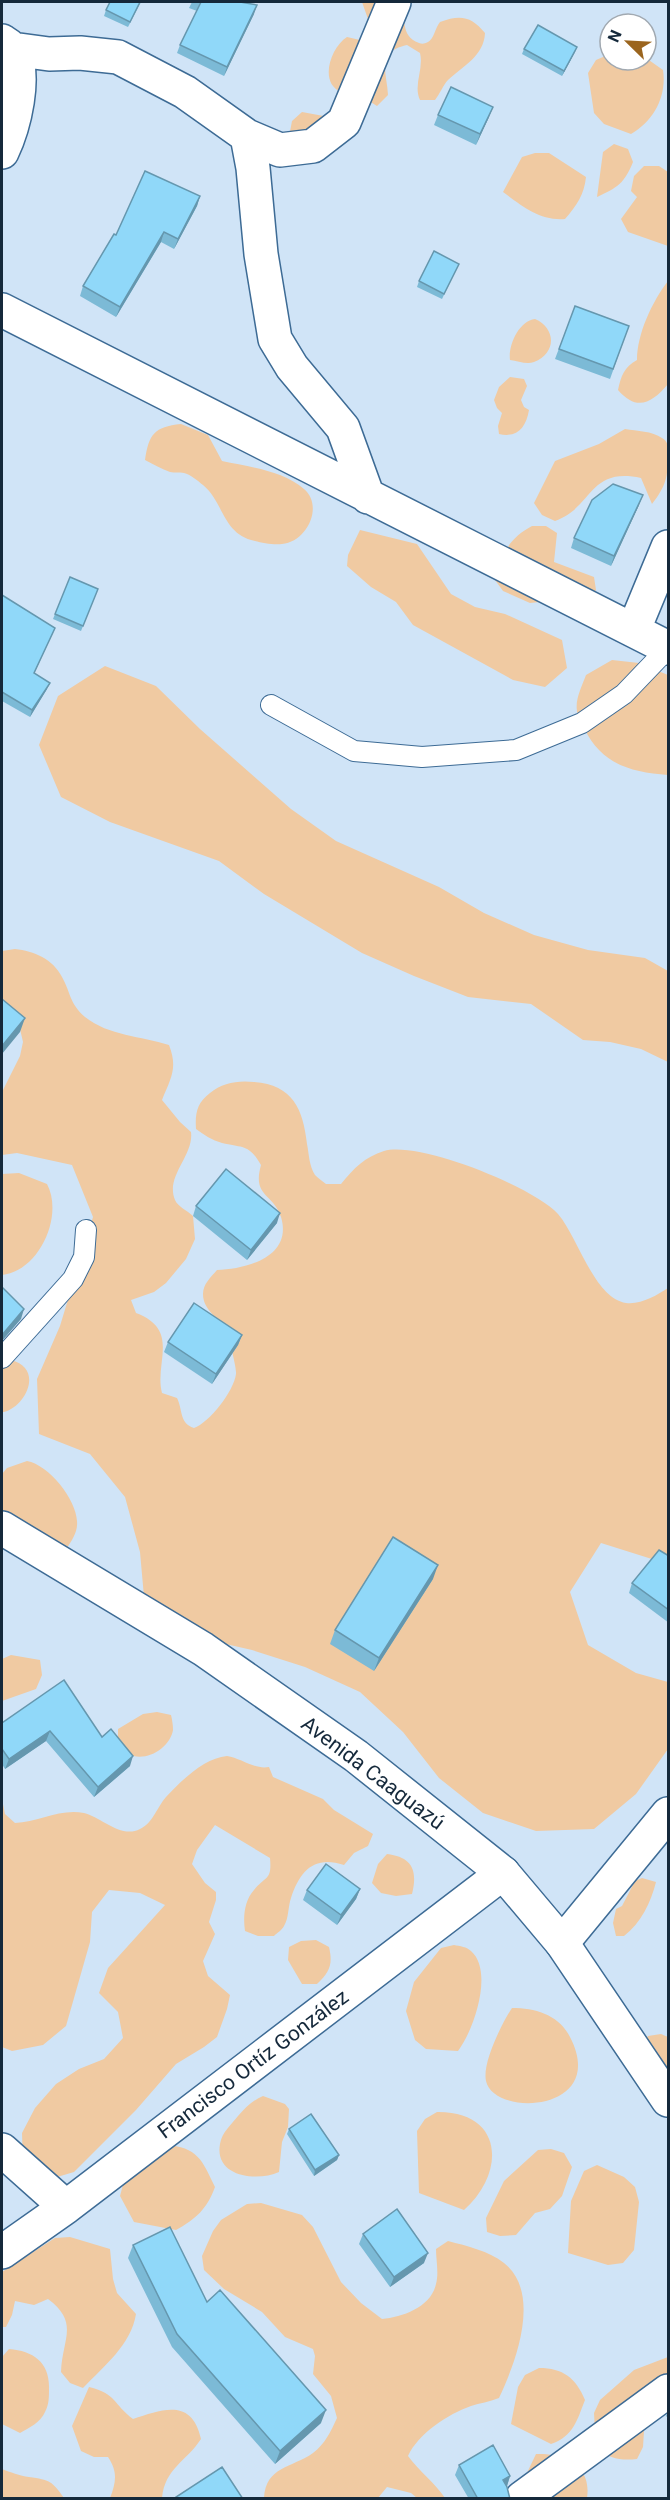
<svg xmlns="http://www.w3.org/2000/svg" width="670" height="2500" font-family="Roboto,sans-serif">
	<rect width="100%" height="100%" fill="#d0e4f7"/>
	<path fill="#f0caa2" d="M362,2H401C407,16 399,36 419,43C422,44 424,44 428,42C434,39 435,28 440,22C461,14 472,17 485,33C484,56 463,66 448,80C443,85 440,94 435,100H420C413,85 424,69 420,53L407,45C375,52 387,72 388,95L377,106L366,99L369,22Z
		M347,37L360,40L364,47L341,92C319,83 330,48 347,37Z
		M610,54V60H646V58L663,70C667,96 654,121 631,134L604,124L594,113L588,73L596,60Z
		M302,112L329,117L337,129L289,137L292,121Z
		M614,144L628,149L633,162C624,184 618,187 597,197L603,152Z
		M535,153H549L586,177C584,195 577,205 565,219C540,221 522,206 503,192L522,157Z
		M644,166H659L668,172V246L628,232L621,219L637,197L631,191L634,176Z
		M668,281V384C652,403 637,412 618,390C621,376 624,367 637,360C637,334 652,302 668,281Z
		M535,319C556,328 557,353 534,362C527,365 518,361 510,360C508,345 519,321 535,319Z
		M510,377L524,379L527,386L521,400L524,407L529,410C526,428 517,438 499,434L498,426L502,413L497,408L494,400L499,387Z
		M181,424L208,435L222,461C249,467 282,470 304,489C324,506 307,542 282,544C274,545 262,543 255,541C222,534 224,502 203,485C198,481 190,474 184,473C179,472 175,473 170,472C162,469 153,464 145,460C149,434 154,427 181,424Z
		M625,429C637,431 652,431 662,438C669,442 668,448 668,455C668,477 666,486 652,504L641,478C588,467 594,507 555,521L542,515L534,503L555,461L599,444Z
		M532,526H546L557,533L554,562L594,577L596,590L589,603L559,600L530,603L503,591L495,580C500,556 509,538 532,526Z
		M360,530L417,544L451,594L475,607L505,614L562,640L567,668L545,687L513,680L413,625L396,602L371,587L347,566L348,555Z
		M612,660L639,663L668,675V775C631,772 602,765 584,728C581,723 577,716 577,711C575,699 582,686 586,675Z
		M105,666L156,686L200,729L291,809L336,841L439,887L484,913L534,935L588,950L645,958L668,971V1062L641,1049L610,1042L583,1040L531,1004L468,997L414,976L362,953L264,894L219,861L110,822L61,797L39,745L58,696Z
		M15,949C34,951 53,959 62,977C71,993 69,1003 85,1017C109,1036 141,1036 169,1045C178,1068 171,1078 162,1100L180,1122L191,1132C194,1156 165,1176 175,1200C178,1207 187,1210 193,1216L195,1239L186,1259L166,1283L154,1292L131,1300L136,1313C181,1330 154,1363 162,1393L177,1398C183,1410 179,1423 194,1428C209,1423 234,1391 236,1374C237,1368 228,1334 225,1329C218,1317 203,1310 203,1294C203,1284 211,1277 217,1270C246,1269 293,1257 281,1217C273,1193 252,1197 261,1165C249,1144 243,1148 222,1143C212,1140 204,1135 196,1129C195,1113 197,1103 210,1093C222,1083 238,1080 254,1082C293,1085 303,1109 307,1144C309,1154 309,1166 315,1175C318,1178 322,1181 326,1184H341C354,1168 365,1157 384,1151C420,1141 533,1187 558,1214C578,1237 594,1298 626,1303C641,1305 657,1295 668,1288V1568L655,1560L601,1543L570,1592L588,1645L636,1673L668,1682V1749L636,1794L594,1829L536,1831L483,1813L439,1778L403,1732L360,1692L305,1667L252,1650L195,1637L145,1608L140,1552L125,1497L90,1454L39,1434L37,1379L60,1326L93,1217L72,1165L17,1153L2,1155V1092L20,1056L23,1042L17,1016L2,1000V951Z
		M19,1173L47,1184C64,1216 39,1271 2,1275V1174Z
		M10,1360C44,1367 27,1406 4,1412H2V1363Z
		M27,1461C49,1465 76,1499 77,1521C78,1532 72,1540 67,1548L22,1556L2,1549V1474L7,1468Z
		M11,1655L40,1660L42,1675L36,1689L2,1701V1659Z
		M157,1712L171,1715C172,1719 173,1725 173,1730C170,1748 146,1763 128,1754C125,1753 121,1747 118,1744V1729L143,1714Z
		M227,1756C241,1758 255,1770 269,1767L273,1777L323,1799L334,1810L373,1834L368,1846L354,1853L344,1865C315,1855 300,1870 291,1898C288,1906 289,1918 284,1926C282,1930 277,1933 274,1936H258L245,1931C243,1918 244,1901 254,1890C266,1875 272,1881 270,1858L215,1825L197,1850L192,1864L205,1883L216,1892V1900L209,1922L215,1934L203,1961L208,1976L230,1995L227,2009L217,2037L204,2047L176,2064L136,2110L74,2172L47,2180L23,2163L22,2133L35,2108L56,2084L79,2069L104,2059L123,2038L118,2012L99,1993L108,1968L165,1905L140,1893L109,1890L92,1912L90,1942L66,2026L43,2045L12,2051L2,2047V1799L5,1814L15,1823C38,1822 61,1808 84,1813C101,1817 121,1839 140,1829C153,1823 157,1807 166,1797C181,1781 204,1758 227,1756Z
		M387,1854C412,1857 418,1870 412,1894L396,1896L381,1893L372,1883L378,1864Z
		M642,1878L656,1882C651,1902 641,1923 624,1936H616L613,1923L616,1909L622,1906L635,1881Z
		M316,1940L329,1947C333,1964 330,1972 317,1984H302L288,1960L289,1947L301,1941Z
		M454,1945C460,1946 467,1947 471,1951C494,1971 474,2030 458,2051L426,2049L415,2040L406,2011L414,1982L441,1948Z
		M512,2008C536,2008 559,2015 570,2037C609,2112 494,2118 486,2081C482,2063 502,2023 512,2008Z
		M661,2034L668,2037V2083L640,2048L648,2036Z
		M263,2096L285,2104L289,2109L288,2127L282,2142L279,2172C257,2182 214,2177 220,2144C222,2132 231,2125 238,2116C245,2108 253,2100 263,2096Z
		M437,2112C504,2111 506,2173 464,2210L419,2193L417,2131L425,2119Z
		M165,2145C198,2147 202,2160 215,2187C207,2209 196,2219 176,2230L134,2222L120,2196L124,2181Z
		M551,2149L564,2153L572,2167L562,2196L550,2209L535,2213L516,2235L500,2236L487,2232L486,2218L504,2181L538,2150Z
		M597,2165L624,2177L635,2187L639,2202L634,2250L623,2263L608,2265L568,2253L571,2201L584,2171Z
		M261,2203L302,2215L313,2227L341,2282L361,2303L382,2319C403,2317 431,2307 436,2284C439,2273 436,2260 436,2249L448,2241C467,2246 489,2251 504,2263C542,2293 516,2362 499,2398C489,2402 480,2403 471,2406C448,2414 418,2434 408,2456C419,2471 435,2483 445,2498H417L411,2493L387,2487L378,2498H264C266,2466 292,2468 313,2453C325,2444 331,2431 337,2418L331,2396L313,2374L315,2356L313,2349L285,2337L262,2312L224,2289L204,2270L202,2256L213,2231L221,2220L247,2204Z
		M70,2237L110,2249L113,2279L117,2293L136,2314C131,2345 104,2366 83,2388L70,2383L61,2372C62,2339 80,2323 48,2299L34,2305L15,2301L12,2315L6,2327H2V2272L55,2238Z
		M9,2349C34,2351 50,2363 49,2389C49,2397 49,2405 45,2412C41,2422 29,2428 20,2433L2,2424V2357Z
		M668,2357V2376L658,2392L644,2431L643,2447L637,2459C620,2461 610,2458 596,2449L594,2413L600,2400L634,2370Z
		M539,2368C563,2368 576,2378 585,2400C577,2420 574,2436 551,2444L511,2424L518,2387L525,2375Z
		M89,2387C117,2394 113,2404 133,2419C163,2409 192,2398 201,2439C186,2462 165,2468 162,2498H110C116,2482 118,2472 108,2457H94L81,2451L72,2426Z
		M536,2454C564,2453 592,2465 587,2498H515Z
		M2,2469C10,2472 20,2476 29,2477C50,2480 52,2481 64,2498H2Z"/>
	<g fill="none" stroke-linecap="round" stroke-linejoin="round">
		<defs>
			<path id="service" d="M271,705L354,751L422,757L516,750L582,723L624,694L668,648
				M2,1358L73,1279L84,1257L86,1230"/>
			<path id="minor" d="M2,41C5,43 11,46 13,50C27,76 14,127 2,152
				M12,49L49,54L80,53L118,57L185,92L247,136L253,168L261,254L275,339L292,367L343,428L368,497
				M247,136L280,150L313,146L344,122L394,2
				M2,310L668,648
				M634,629L668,547
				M562,1943L668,1814
				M2,2150L66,2207
				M2,2252L66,2207L503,1873
				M522,2498L668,2391"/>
			<path id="tertiary" d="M2,1528L203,1649L356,1756L503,1873L562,1943L668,2100"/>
		</defs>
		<use href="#service" stroke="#3d6b95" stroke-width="22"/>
		<use href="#minor" stroke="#3d6b95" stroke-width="36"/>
		<use href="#tertiary" stroke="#3d6b95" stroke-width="36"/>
		<use href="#service" stroke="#fff" stroke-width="20"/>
		<use href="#minor" stroke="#fff" stroke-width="33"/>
		<use href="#tertiary" stroke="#fff" stroke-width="33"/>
	</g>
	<path fill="#7cbad6" d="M141,2L128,27L104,16L106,10Z
		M192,2H240L254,14L224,76L177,53L180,45L197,11L189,8Z
		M524,49L575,52L562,76L522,54Z
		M438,115L489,117L476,145L434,125Z
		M200,196L197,206L174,249L161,242L116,317L80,296L83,286L116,235Z
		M459,264L442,299L417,287L419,281Z
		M575,306L629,326L610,379L555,359Z
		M639,505L611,566L571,548L574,538Z
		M70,577L98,589L81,631L53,619Z
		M2,595L55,628L34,674L47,689L30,717L2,701Z
		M196,1206L277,1223L247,1260L193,1216Z
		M242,1335L238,1345L212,1384L164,1352L168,1342Z
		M669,1556V1623L629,1593L632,1583Z
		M433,1579L374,1671L330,1644L335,1630Z
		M2,1723L102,1737L130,1766L94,1797L46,1741L5,1769L2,1764Z
		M360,1889L356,1899L337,1925L303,1900L307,1890Z
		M289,2129L339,2155L337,2160L314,2176L287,2134Z
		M363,2234L424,2263L390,2287L359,2244Z
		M133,2245L321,2423L275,2464L172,2347L128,2258Z
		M669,2409V2419L666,2416Z
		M459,2465L510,2476L507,2486L510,2499H469L455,2475Z"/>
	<path fill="#6597ae" d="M257,5L254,14L224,76L227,67Z
		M577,47L575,52L562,76L564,71Z
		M493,107L489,117L476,145L480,134Z
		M200,196L197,206L174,249L178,239Z
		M164,232L161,242L116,317L120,307Z
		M643,495L639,505L611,566L614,556Z
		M50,683L47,689L30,717L32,710Z
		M25,1018L20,1032L2,1054V1046Z
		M280,1213L277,1223L247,1260L251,1250Z
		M24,1309L21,1319L2,1341V1335Z
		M242,1335L238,1345L212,1384L216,1374Z
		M438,1565L433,1579L374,1671L379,1658Z
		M50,1731L46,1741L5,1769L9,1759Z
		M133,1756L130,1766L94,1797L98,1787Z
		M360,1889L356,1899L337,1925L341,1915Z
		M339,2155L337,2160L314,2176L315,2170Z
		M428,2253L424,2263L390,2287L394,2277Z
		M326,2410L321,2423L275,2464L280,2451Z
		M510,2476L507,2486L503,2480Z"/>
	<path fill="#90d8f9" stroke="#6597ae" stroke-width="1.5" d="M110,2H140L130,22L106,10Z
		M198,2H240L257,5L227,67L180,45L201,2Z
		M538,25L577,47L564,71L524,49Z
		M451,87L493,107L480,134L438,115Z
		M145,171L200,196L178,239L164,232L120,307L83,286L114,234L116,235Z
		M434,251L459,264L444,294L419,281Z
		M575,306L629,326L613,369L559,349Z
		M613,484L643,495L614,556L574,538L592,500Z
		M70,577L98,589L83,626L55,614Z
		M2,595L55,628L34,673L50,683L32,710L2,692Z
		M2,999L25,1018L2,1046Z
		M226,1169L280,1213L251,1250L196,1206Z
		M2,1287L24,1309L2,1335Z
		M194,1303L242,1335L216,1374L168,1342Z
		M393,1537L438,1565L379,1658L335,1630Z
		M659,1550L669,1556V1610L632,1583Z
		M64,1680L102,1737L111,1729L133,1756L98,1787L50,1731L9,1759L2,1749V1723Z
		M326,1864L360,1889L341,1915L307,1890Z
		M311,2114L339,2155L315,2170L289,2129Z
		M397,2209L428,2253L394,2277L363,2234Z
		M170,2227L207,2302L220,2290L326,2410L280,2451L177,2334L133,2245Z
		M493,2445L510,2476L503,2480L507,2487L510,2499H478L459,2465Z
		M222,2467L243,2499H177L176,2497Z"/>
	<g text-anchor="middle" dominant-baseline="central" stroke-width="5" stroke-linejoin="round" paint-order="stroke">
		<g font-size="21" fill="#15293b" stroke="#fff">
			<text transform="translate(373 1773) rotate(37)">Avenida Caaguazú</text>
			<text transform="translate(253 2064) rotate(-37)">Francisco Ortíz González</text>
		</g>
	</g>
	<rect width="670" height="2500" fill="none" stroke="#15293b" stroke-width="6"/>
	<g transform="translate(628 42) rotate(294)"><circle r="28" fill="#ffffff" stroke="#a1a9b1" stroke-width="1.5"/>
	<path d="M0-4.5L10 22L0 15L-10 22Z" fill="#9b651e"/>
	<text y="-9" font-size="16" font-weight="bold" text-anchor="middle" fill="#15293b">N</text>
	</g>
</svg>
